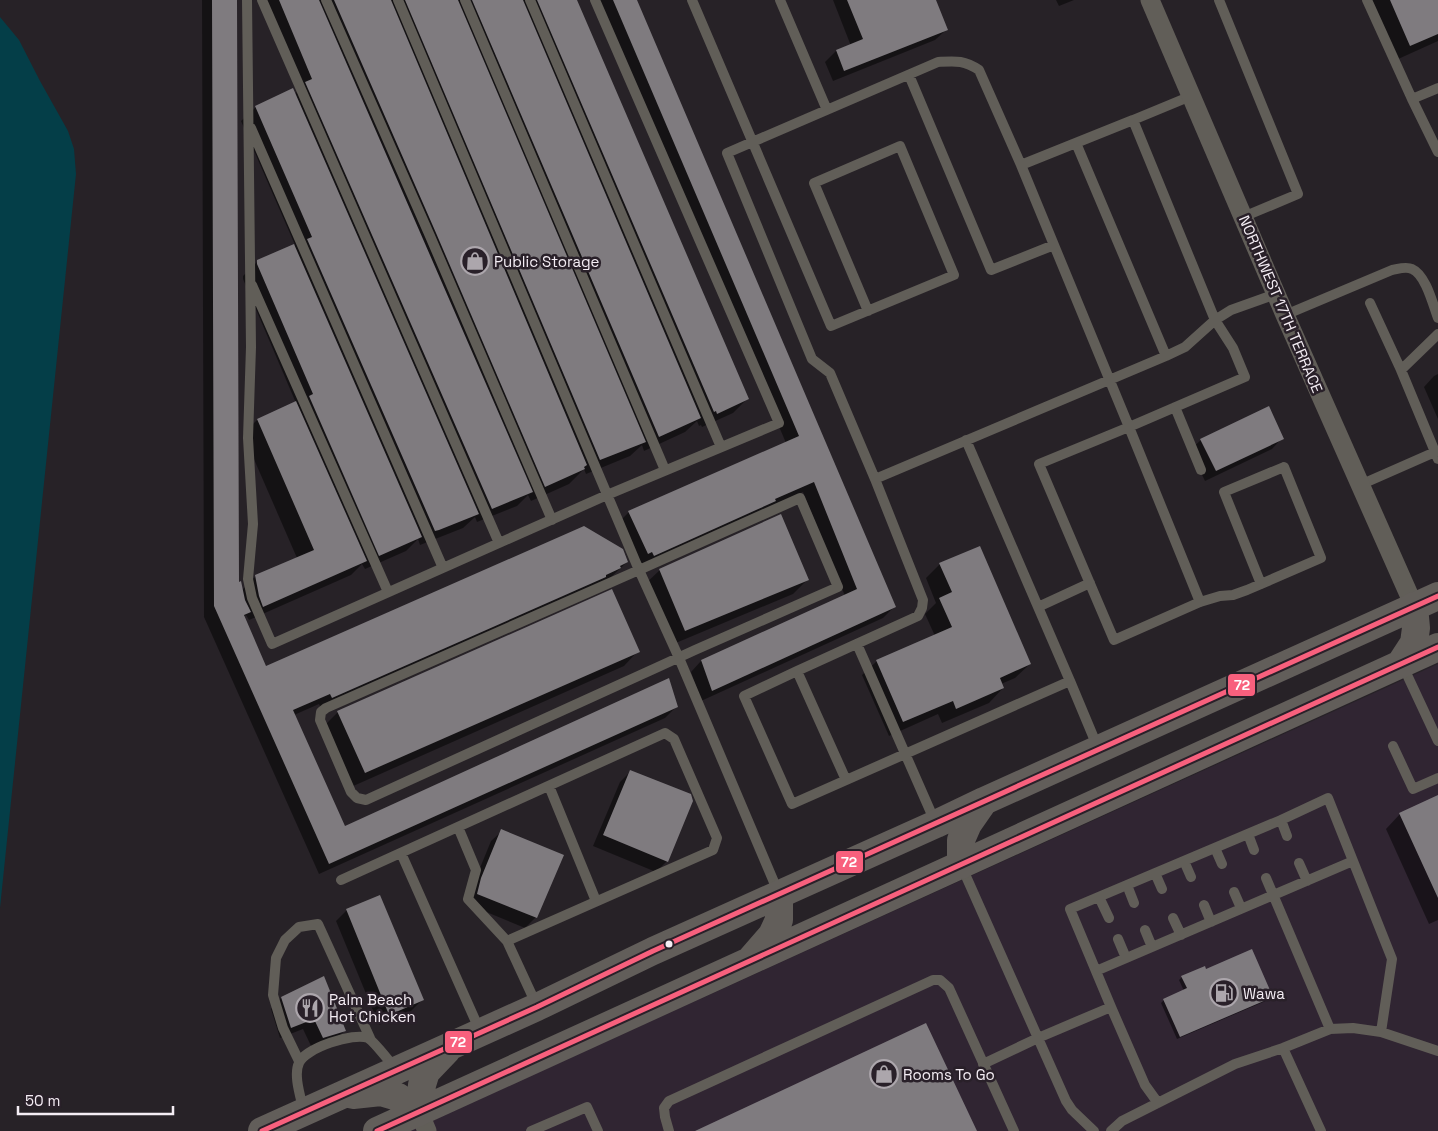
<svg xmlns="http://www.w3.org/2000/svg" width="1438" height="1131" font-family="'Space Grotesk',sans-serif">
	<rect width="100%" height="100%" fill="#272227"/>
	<path fill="#302532" d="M1438,664V1131H409Z"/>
	<path fill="#043e48" d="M0,17L19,40L40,81L68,131L74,149L76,174L0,908Z"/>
	<path fill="#0007" d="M202,0H236L237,584L242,590L256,576L297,558L243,434L257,420L296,403L243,279V276L258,261L295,245L241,121L256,107L294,95L297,92L259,0H575L747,399L733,413L702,427L701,425L699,426L697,421L685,432L644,451L642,445L630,456L586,474L584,469L569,484L531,501L528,495L517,506L477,522L475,517L463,528L420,545L418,539L406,551L365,569L362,564L351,575L249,620L246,615L244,617L265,668L627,562L609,579L321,708L319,704L294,715L344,828L676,707L665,718L319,874L204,617Z
		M598,0H635L894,607L883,618L701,701L691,672L701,661L845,596L803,492L643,566L641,562L637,564L618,523L629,512L786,443Z
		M833,0H935L946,30L935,40L833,81L825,62L836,51L851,46Z
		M1056,0H1074L1059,6Z
		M1369,0H1438V41L1396,60Z
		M1438,374V419L1424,387L1434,376Z
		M1282,438L1272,449L1205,481L1190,450L1201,440Z
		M940,564L1030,664L1015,678L1001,684L1003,688L989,703L942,723L938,714L889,736L862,675L877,661L935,636L925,614L936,603L926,578Z
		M660,570L807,580L793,594L671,645L645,584Z
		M638,651L624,666L351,787L324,726L338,712Z
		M631,771L667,861L656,872L593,846L620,782Z
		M1438,797V920L1429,924L1386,829L1400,814Z
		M502,831L536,917L525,928L467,904L471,890L491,841Z
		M347,910L422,1000L411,1011L379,1025L336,921Z
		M1206,971L1271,996L1268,1000L1177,1039L1161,1003L1164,1000L1184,991L1179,980L1182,977Z
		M281,998L345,1030L334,1041L312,1048L303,1029L280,1038L271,1009Z"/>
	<path fill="#7f7b7f" d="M212,0H237L239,582L241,581L245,600L251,612L244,615L266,666L584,526L623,549L628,562L620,566L621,568L606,575V577L332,698L330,694L293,710L345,826L669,678L678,707L329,864L214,606Z
		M279,0H319L533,492L492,509L305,82L312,79Z
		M334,0H391L587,465L584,467L585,469L545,487L436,233Z
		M405,0H458L646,442L600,460Z
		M472,0H523L701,418L659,437Z
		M537,0H577L749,399L717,414L716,411L714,412Z
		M613,0H637L896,607L712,691L701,660L857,589L814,482L775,499L776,501L654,556L652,552L648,554L628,511L799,436Z
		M847,0H936L948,30L844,71L836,50L863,39Z
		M1390,0H1438V34L1410,46Z
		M293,88L479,514L439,530L435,531L307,239L312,237L255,106Z
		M294,244L422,537L379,556L309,396L313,394L257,264V260Z
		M296,401L367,561L263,607L259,596L255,575L314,550L257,419Z
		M1269,406L1284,439L1216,471L1200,439Z
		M781,514L809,580L685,631L659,569Z
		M980,546L1031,664L1000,678L1004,688L956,709L953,701L903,722L876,660L952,627L939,598L952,592L939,563Z
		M612,589L640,652L365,773L337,711Z
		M630,770L691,794L693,801L668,862L603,835Z
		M1438,795V898L1399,813Z
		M501,829L564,855L537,918L477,894L481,878Z
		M380,895L424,1000L389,1015L346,909Z
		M1252,949L1273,997L1180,1037L1163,999L1187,988L1181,976L1205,966L1206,969Z
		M324,976L346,1031L323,1038L314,1019L291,1028L281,997Z
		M926,1023L977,1131H695Z"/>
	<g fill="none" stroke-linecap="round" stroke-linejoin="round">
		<path stroke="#615e58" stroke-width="10" d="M247,0L251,347L248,438L253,524L248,579L252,598L272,644L607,495L779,423L595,0
			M262,0L499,543
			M326,0L430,236L552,520
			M398,0L639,570L800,498L838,587L695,650L658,667L366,800L357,798L351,792L320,720L321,712L326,708L639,570L679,658L779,894
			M465,0L665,470
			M530,0L721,447
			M692,0L831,326L954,275L900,146L814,183L868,311
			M780,0L827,110
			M1219,0L1298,194L1243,217
			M1367,0L1412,99
			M909,75L991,270L1054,245
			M1438,88L1412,99L1438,152
			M1133,120L1021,165L1129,427L1245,377L1233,348L1215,320L1133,120L1191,96
			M251,128L443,568
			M1076,143L1166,356
			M252,285L388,592
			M1370,303L1401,370L1438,459
			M1285,315L1392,270C1398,269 1406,266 1412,269C1426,275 1433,305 1438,318
			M1401,370L1438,334
			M1175,407L1201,470
			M966,440L1070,681
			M875,479L830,373L812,359L727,153L938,62C956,61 964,60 979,70L1021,165
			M1360,485L1435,452
			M1200,602L1129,427L1039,464L1114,640L1200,602L1220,596L1233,595L1247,590L1321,558L1284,467L1224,492L1261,584
			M1038,607L1090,583
			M857,644L936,824
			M1402,664L1438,741
			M797,671L846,780
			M1393,746L1413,789L1438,778
			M1098,748L1070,681L792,804L744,696L797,671L918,616L922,608L923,600L875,479L1166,356L1185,347L1215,320L1231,310L1276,294
			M549,786L596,901
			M1281,820L1287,836
			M458,827L476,870L468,899L507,941
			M1248,834L1254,850
			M1215,848L1222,864
			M401,853L480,1031
			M1184,861L1191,877
			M1299,863L1307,881
			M961,865L1066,1101L1072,1110L1094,1131
			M1155,873L1162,889
			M1266,878L1330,1029
			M341,880L665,733L674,739L717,838L713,850L507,941L537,1006
			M1127,885L1134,903
			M1234,892L1241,908
			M1099,897L1109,918
			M1204,905L1211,922
			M1173,918L1181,935
			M1145,930L1152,947
			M1118,939L1126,958
			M1096,971L1353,861
			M1111,1007L1070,909L1281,820L1328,798L1392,959L1381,1032
			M1283,1048L1321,1131
			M299,1061L283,1028L273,995L276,958L285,940L299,927L318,924L370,1038
			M983,1064L1038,1038L1111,1007L1145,1085L1158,1103
			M304,1112C301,1098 293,1075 299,1063C305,1048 354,1032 368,1038C374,1041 391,1064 397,1070
			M531,1131L587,1107L598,1131
			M669,1131L665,1117L664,1108L669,1101L933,980H940L949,988L1014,1131
			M1111,1131L1122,1121L1235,1064L1283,1048L1330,1029L1353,1028L1381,1032L1438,1051"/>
		<path stroke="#615e58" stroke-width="19" d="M1150,0L1285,315L1414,606
			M419,1112L427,1131"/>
		<path stroke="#625e5a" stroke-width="28" d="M1401,663L1414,643L1416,628L1414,606
			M961,865V840L968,824L984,801
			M752,958L772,935L779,920V895
			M353,1095L381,1092L398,1097L419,1112
			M419,1112L422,1085L426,1072L447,1050
			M262,1131L537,1007L653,951L936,824L984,801L1438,596
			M377,1131L1438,647"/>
		<defs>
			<path id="bus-1" d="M262,1131L537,1007L653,951L1438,596
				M377,1131L1438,647"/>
		</defs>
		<use href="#bus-1" stroke="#292029" stroke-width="9"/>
		<use href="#bus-1" stroke="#f8607d" stroke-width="5"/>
	</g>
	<defs>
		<symbol id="shop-ring" viewBox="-11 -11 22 22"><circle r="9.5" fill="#292029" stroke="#aca6ac" stroke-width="1.5"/><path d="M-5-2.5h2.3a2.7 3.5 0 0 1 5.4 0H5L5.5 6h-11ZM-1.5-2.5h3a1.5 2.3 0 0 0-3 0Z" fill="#aca6ac"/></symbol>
		<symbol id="fuel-ring" viewBox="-11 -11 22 22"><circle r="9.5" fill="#292029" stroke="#aca6ac" stroke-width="1.5"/><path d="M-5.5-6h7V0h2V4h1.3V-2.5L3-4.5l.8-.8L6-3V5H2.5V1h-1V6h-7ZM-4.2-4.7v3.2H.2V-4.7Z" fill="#aca6ac"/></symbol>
		<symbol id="restaurant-ring" viewBox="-11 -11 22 22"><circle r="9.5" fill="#292029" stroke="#aca6ac" stroke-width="1.5"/><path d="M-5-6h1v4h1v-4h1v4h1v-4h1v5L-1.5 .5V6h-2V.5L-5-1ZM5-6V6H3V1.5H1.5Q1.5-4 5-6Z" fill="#aca6ac"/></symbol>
	</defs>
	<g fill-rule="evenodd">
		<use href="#shop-ring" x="459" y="245" width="32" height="32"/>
		<use href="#fuel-ring" x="1208" y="977" width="32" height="32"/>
		<use href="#restaurant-ring" x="294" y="992" width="32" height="32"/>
		<use href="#shop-ring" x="868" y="1058" width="32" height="32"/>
	</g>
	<circle fill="#f4edf4" stroke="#292029" stroke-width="2" cx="669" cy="944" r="4.5"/>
	<g text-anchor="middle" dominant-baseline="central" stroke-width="5" stroke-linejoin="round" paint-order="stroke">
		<g font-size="15" fill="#f4edf4" stroke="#292029" text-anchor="start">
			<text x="494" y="261">Public Storage</text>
			<text x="1243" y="993">Wawa</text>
			<text x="329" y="999">Palm Beach<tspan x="329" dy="17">Hot Chicken</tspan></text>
			<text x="903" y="1074">Rooms To Go</text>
		</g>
		<g font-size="15" fill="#f4edf4" stroke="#292029">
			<text transform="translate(1281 304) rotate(67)">NORTHWEST 17TH TERRACE</text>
		</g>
	</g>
	<g stroke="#292029" stroke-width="2">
		<rect x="1227" y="673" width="29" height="24" rx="5" fill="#f8607d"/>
		<rect x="835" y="850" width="29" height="24" rx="5" fill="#f8607d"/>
		<rect x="444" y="1030" width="29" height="24" rx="5" fill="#f8607d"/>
	</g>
	<g font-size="14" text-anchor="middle" font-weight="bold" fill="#fff">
		<text x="1242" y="690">72</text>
		<text x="849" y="867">72</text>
		<text x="458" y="1047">72</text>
	</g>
	<path d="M18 1106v8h155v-8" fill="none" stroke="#f4edf4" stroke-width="2.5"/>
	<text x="25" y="1106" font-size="15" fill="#f4edf4" stroke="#292029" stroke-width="4" paint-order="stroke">50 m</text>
</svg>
